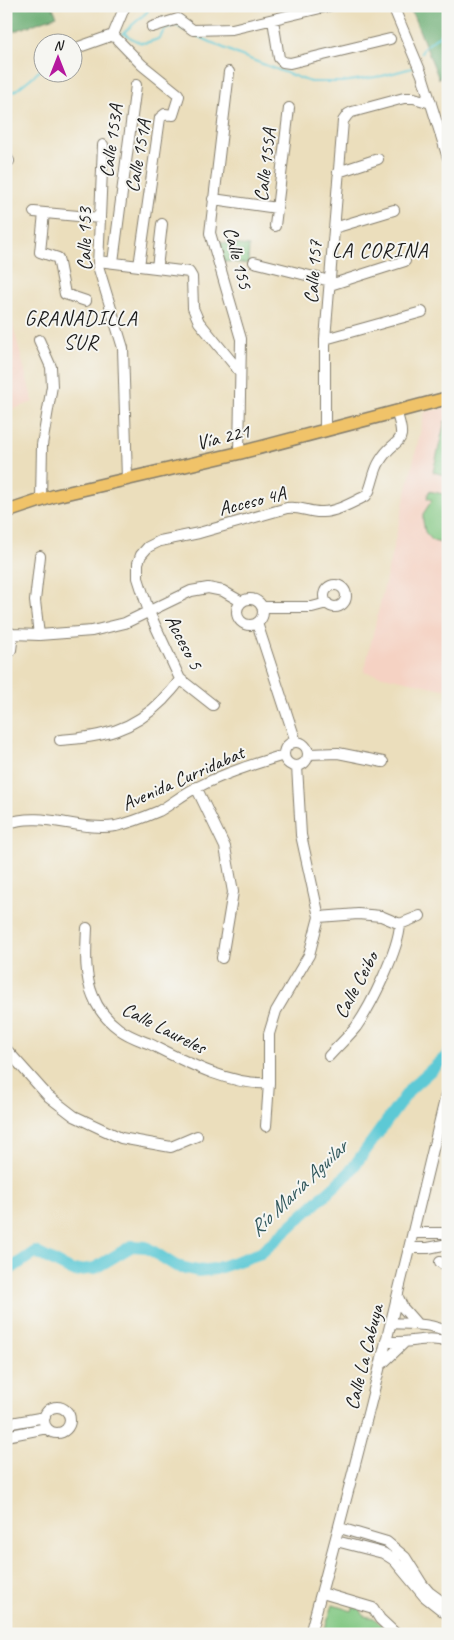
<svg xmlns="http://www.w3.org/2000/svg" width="454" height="1640" font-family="Caveat,sans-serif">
	<rect width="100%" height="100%" fill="#f6f6f2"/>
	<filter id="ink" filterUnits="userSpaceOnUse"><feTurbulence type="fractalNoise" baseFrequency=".02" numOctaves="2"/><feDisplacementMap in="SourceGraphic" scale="10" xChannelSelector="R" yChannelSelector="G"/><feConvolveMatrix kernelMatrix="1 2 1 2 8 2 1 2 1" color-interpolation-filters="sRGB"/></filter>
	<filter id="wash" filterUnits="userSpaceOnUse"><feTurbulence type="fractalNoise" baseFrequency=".0096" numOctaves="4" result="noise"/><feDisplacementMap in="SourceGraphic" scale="20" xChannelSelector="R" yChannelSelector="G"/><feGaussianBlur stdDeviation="1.12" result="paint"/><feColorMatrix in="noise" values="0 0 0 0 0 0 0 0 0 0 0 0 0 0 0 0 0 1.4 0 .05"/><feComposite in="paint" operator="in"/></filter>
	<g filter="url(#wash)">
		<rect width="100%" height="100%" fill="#ebdebc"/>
		<path fill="#f5d2c3" d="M6,299L33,402L6,412Z
			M448,407V690L364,672L425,412Z"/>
		<path fill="#82c883" stroke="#4f7250" d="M215,242L249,246L248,264L221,261Z
			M445,421H448V476L433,472Z
			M429,491L448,495V545L433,541L425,532L423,521V514L432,500L427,498Z
			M333,1605L352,1611L354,1605L359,1607L364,1616L374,1618L386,1630L383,1634H323Z"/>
		<path fill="#69ac71" stroke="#426446" d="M6,6H52L57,16L6,34Z
			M415,6H448V70L439,79L411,10Z"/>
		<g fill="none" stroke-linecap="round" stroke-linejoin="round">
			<path stroke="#5dc9d5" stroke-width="2" d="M124,33C139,44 142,46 160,38L164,30L175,25L184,30
				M193,34L239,55L310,82H342L382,76L412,68
				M120,36L147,12L150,6
				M72,52L78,50
				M421,53L424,48L448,28
				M6,94L15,91L42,69"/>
			<path stroke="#5dc9d5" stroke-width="12" d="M6,1272L35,1252L73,1271L95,1268L132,1246L146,1247L176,1266L198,1271L215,1269L261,1253L349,1173L411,1088L448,1055"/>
		</g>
	</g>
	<g filter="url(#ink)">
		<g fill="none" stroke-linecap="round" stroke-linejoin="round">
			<defs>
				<path id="minor" d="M125,6L113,35L142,65L178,94L179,96L173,115L165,114L160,118L139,266
					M393,6L422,75L448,158
					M273,20L279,58L283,62L290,63L390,39
					M152,27L178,19L193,30L232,29L329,6
					M79,47L113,35
					M229,72L210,233L241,339L239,453
					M103,145L98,266L123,348L127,479
					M6,156L9,161
					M338,172L378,159
					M213,199L277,208
					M34,212L100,218
					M44,213L40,252L58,258L65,294L86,301
					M275,226L289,108
					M334,228L394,210
					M98,261L189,272L192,277L193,308L199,322L240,372
					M113,262L136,85
					M254,262L330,281
					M157,268L162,224
					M330,285L405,261
					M325,339L422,312
					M39,340L51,367L52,386L42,445L41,500
					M325,430V339L343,121L348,114L352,112L404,98H414L431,103
					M324 596a11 11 0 1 1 22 0a11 11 0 1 1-22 0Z
					M237 612a13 13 0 1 1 26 0a13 13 0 1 1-26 0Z
					M262,607H312L327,603
					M257,623L296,742
					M6,631L13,634L39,635L92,631L125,623L191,591L208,588L223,591L242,602
					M39,635L35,601L40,556
					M6,656L11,650L13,634
					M213,705L180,679L149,612L138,578V563L141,555L148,547L160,541L199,533L287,508C300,506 310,513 322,512C337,512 353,502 366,496L369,491C373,482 374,470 380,461C395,435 409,449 396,411
					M60,740C102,737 132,731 163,700C169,693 176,687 180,679
					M284 754a12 12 0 1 1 24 0a12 12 0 1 1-24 0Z
					M308,754L338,753L383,762
					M196,787L225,847L233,892L222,958
					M6,824C42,810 79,832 116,826C130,823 145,817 159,811C172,804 184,793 198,787C225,773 254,764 284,755
					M319,917L358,914L381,916L400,924L420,916
					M87,928C86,950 84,975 93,996C98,1009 108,1021 119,1029C128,1036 140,1040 150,1044C184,1061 230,1086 269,1083
					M6,1049L48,1096L74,1116L121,1138L171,1147L197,1136
					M329,1056C338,1046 348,1037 356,1027C371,1006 399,949 400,924
					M266,1126L269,1083V1034L276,1011L309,955L319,917L301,835L297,766
					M414,1233H443L448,1235
					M410,1248H428L448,1244
					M440,1262L448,1268
					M398,1297L403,1308L417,1324
					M391,1323C410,1324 431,1323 448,1332
					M386,1341C410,1346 423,1334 448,1342
					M382,1364L404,1343
					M44 1420a13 13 0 1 1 26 0a13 13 0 1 1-26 0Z
					M6,1424L45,1417
					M6,1436L47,1428
					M340,1528L387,1542L405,1557L422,1584L429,1592L448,1606
					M336,1541L383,1553L394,1560L424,1596L448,1615
					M322,1593L373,1608L380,1619L396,1634
					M310,1634C360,1452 404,1270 448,1087"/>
				<path id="major" d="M6,512L54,496L239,453L448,398"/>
			</defs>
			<use href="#minor" stroke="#847d6c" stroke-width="12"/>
			<use href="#major" stroke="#847d6c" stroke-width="15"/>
			<use href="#minor" stroke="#fff" stroke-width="10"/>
			<use href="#major" stroke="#f0c369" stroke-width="12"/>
		</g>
	</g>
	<g text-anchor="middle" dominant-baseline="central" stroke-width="4" stroke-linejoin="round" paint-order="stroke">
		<g font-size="20" fill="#1c1c1c" stroke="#f6f6f2">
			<text transform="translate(111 141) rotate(-82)">Calle 153A</text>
			<text transform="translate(138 156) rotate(-80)">Calle 151A</text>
			<text transform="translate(265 165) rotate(-83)">Calle 155A</text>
			<text transform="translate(84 239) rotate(-90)">Calle 153</text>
			<text transform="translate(238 258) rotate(75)">Calle 155</text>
			<text transform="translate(313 272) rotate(-86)">Calle 157</text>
			<text transform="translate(223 437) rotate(-14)">Vía 221</text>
			<text transform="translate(252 501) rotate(-14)">Acceso 4A</text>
			<text transform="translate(184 642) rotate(63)">Acceso 5</text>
			<text transform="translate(183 778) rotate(-24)">Avenida Curridabat</text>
			<text transform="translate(356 985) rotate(-62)">Calle Ceibo</text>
			<text transform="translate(164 1028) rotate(27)">Calle Laureles</text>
			<text transform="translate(364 1357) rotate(-76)">Calle La Cabuya</text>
		</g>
		<g font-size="21" letter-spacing="1" fill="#1c1c1c" stroke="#f6f6f2">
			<text x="380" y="250">LA CORINA</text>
			<text x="81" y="318">GRANADILLA<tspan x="81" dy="24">SUR</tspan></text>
		</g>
		<g font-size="21" font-style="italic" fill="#33595d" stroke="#f6f6f2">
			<text transform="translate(298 1188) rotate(-44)">Río María Aguilar</text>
		</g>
	</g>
	<rect width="454" height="1640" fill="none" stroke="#f6f6f2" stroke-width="25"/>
	<g transform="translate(58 58)"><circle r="24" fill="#f6f6f2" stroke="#9f9f9c"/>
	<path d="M0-4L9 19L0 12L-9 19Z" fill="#b5179e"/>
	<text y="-8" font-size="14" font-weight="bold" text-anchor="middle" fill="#1c1c1c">N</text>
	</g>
</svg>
